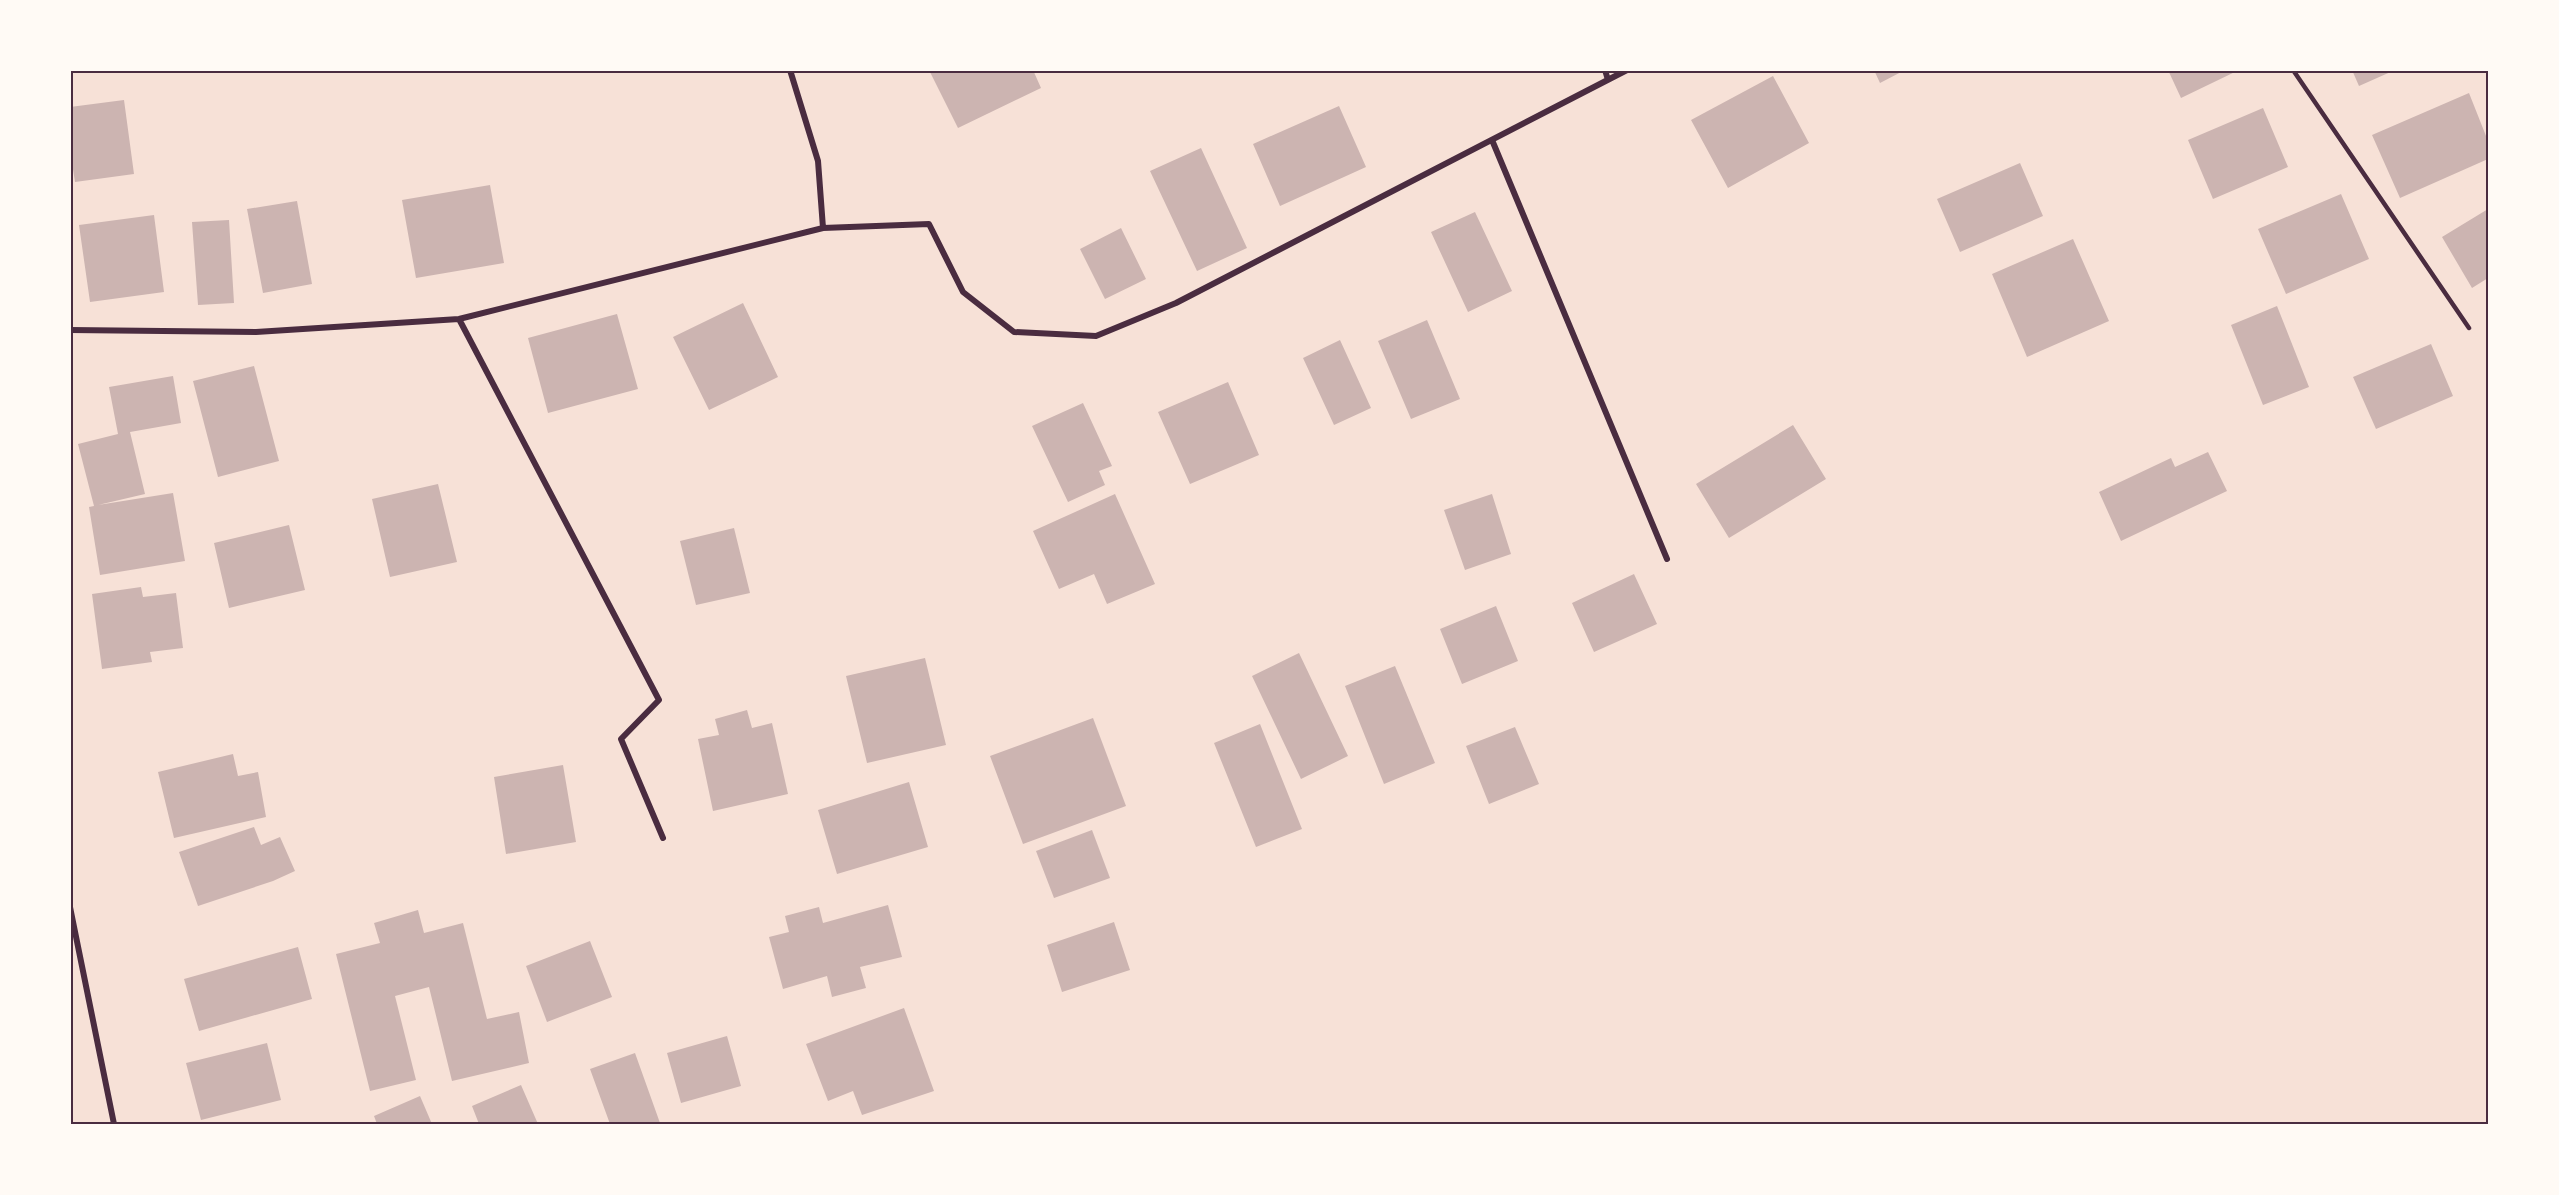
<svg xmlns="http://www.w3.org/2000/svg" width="2559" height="1195" font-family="Montserrat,sans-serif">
	<rect width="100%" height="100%" fill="#f7e1d7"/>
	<path fill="#ccb4b1" d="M929,70H1033L1041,88L958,128Z
		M1874,70H1905L1880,83Z
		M2168,70H2239L2181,98Z
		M2352,70H2395L2359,86Z
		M1773,76L1809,143L1728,188L1691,120Z
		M2469,93L2488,141V159L2400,198L2372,135Z
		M124,100L134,174L75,182L70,150V107Z
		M1339,106L1366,167L1280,206L1253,144Z
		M2263,108L2288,167L2213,199L2188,140Z
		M1201,148L1247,248L1197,271L1150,171Z
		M2020,163L2043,216L1960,252L1937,199Z
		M490,185L504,263L416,278L402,200Z
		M2341,194L2369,259L2286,294L2258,229Z
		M297,201L312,284L263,293L247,209Z
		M2488,209V278L2472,288L2442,237Z
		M1475,212L1512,291L1468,312L1431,232Z
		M154,215L164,292L90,302L79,225Z
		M229,220L234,303L198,305L192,222Z
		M1121,228L1146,279L1105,299L1080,249Z
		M2073,239L2109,321L2027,357L1992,274Z
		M743,303L778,377L709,410L673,337Z
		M2277,306L2309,387L2263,405L2231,325Z
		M617,314L638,389L548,413L528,338Z
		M1427,320L1460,399L1411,419L1378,341Z
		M1340,340L1371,408L1334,425L1303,358Z
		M2431,344L2453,396L2376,429L2353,377Z
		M254,366L279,461L218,477L193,381Z
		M173,376L181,423L130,432L145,494L98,505L173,493L185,561L100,575L89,507L94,506L78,444L118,434L109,387Z
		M1228,382L1259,455L1190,484L1158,412Z
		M1083,403L1112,466L1099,471L1105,485L1068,502L1032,426Z
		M1793,425L1826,479L1729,538L1696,484Z
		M2208,452L2227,491L2121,541L2099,492L2171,458L2175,467Z
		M438,484L457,562L390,577L372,499Z
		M1115,494L1155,584L1107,604L1094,574L1059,589L1033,531Z
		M1492,494L1511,554L1465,570L1444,510Z
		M289,525L305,590L229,608L214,543Z
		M734,528L750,593L696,605L680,541Z
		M1634,574L1657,624L1594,652L1572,603Z
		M141,587L143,597L176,593L183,648L150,652L152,662L102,669L92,594Z
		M1496,606L1518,661L1462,684L1440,629Z
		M1299,653L1348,756L1301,779L1252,676Z
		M925,658L946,745L867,763L846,676Z
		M1395,666L1435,763L1384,784L1345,686Z
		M747,710L752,728L772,723L788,794L713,811L698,739L719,735L715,719Z
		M1093,718L1126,806L1023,844L990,756Z
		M1260,724L1302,829L1256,847L1214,743Z
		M1515,727L1539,784L1489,804L1466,746Z
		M233,754L238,776L258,772L266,817L174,838L158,772Z
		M563,765L576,842L506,854L494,777Z
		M909,782L928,847L837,874L818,810Z
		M254,827L261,845L280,837L295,871L273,881L198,906L179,852Z
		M1092,830L1110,878L1054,898L1036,851Z
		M888,905L902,957L860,967L866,988L832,997L827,976L783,989L769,937L789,932L785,916L819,907L823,923Z
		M418,910L424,933L463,923L487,1019L519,1012L529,1063L452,1081L429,987L395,996L416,1080L370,1091L336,954L380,943L374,923Z
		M1114,922L1130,970L1062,992L1047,945Z
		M590,941L612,997L547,1022L526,966Z
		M298,947L312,999L199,1031L184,979Z
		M904,1008L934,1091L862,1115L853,1091L828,1101L806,1044Z
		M727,1036L741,1086L681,1103L667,1053Z
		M267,1043L281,1100L201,1120L186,1063Z
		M635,1053L660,1123L610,1124L590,1069Z
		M521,1085L538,1124H479L472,1106Z
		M420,1096L432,1124H377L374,1116Z"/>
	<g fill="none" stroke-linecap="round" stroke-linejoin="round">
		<path stroke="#4a2c40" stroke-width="4.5" d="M2293,70L2469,328"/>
		<path stroke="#4a2c40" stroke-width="6" d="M790,70L818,161L823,228
			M1605,70L1608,80
			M1492,140L1667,559
			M459,319L659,700L621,739L663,838
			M70,330L256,332L459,319L823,228L929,224L963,292L1014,332L1096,336L1176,303L1627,70
			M70,907L114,1124"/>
	</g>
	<rect width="2559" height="1195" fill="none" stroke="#fffaf5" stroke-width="144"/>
	<rect x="72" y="72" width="2415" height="1051" fill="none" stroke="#4a2c40" stroke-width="2"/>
</svg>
